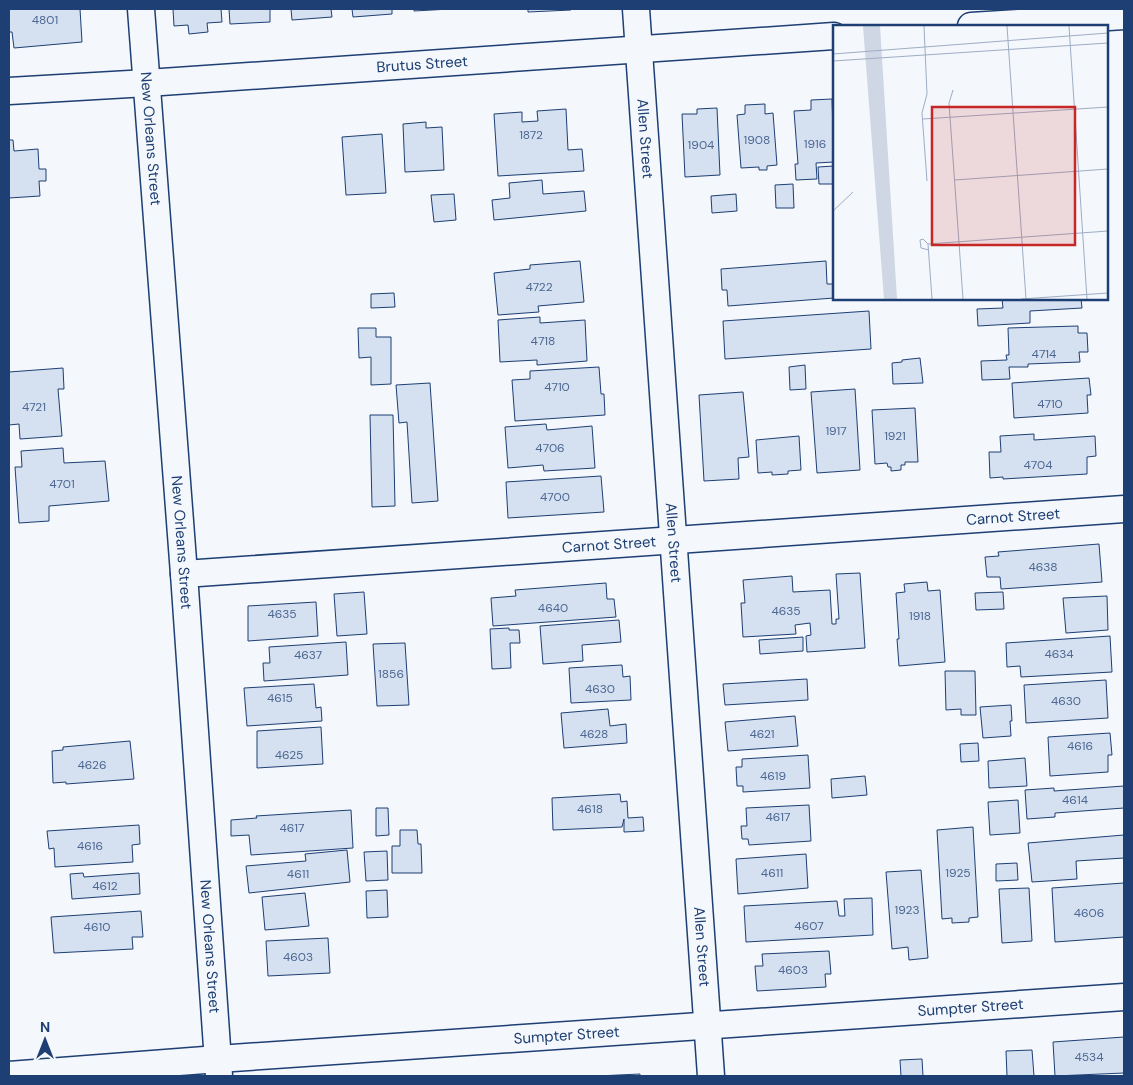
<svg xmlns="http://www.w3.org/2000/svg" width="1133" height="1085" font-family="'DM Sans',sans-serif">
	<rect width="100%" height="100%" fill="#f4f7fb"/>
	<path fill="#d5e0f0" stroke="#1d3f73" d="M9,9H80L82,42L14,48L12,32H9Z
		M173,9H221L222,22L207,23L208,32L189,34L188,25L174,26Z
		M229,9H270V22L230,24Z
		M291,9H331L332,17L292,20Z
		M352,9H392V14L353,17Z
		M414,9H450L414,11Z
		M528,9H571V10L528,12Z
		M832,99L834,162L816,163L817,179L796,180L795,164H798L794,111L811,110V100Z
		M765,104V114L773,113L777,165L767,166V170H759V167L741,168L737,115L745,114V105Z
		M717,108L720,175L685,177L682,114H697V109Z
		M566,109L568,150L582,149L584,171L498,176L494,114L522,112V122L538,121L537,111Z
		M426,122V128L442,127L444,170L405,172L403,124Z
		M382,134L386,193L346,195L342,137Z
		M9,140H13L14,151L38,149L39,169H46V181H39L40,196L9,198Z
		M834,166V194V184H819L818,167Z
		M542,180L543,194L584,191L586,211L494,220L492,200L510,198L509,183Z
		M793,184L794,208H776L775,185Z
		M454,194L456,220L434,222L431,195Z
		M736,194L737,211L712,213L711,196Z
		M580,261L584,302L538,306L539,312L498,315L494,273L530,269V265Z
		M826,261L827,284H833L834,298L728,306L727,290H722L721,269Z
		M394,293L395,307L371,308V294Z
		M1002,299H1081L1082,308L1030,311V323L978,326L977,309L1003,308Z
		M869,311L871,349L725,359L723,321Z
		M540,317V323L585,320L587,361L537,365V360L500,362L498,320Z
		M1078,326V333H1087L1088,352H1079L1080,362L1028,364V367H1009L1010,379L982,380L981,361L1007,360L1006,355H1009L1008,328Z
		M358,328H376V337H391V384L371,385V357L359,358Z
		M920,358L923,383L893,384L892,363L902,362V360Z
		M805,365L806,389L790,390L789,367Z
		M599,367L601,394H604L605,415L515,421L512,380L530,379V371Z
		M63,368L64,389H58L62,436L20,439L19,424L9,425V372Z
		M1089,378L1091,395H1087L1088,413L1014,418L1012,383Z
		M430,383L438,501L412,503L407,422L399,423L396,385Z
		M855,389L860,470L817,473L811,392Z
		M743,392L749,457L738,458L739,479L704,481L699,395Z
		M915,408L918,462H905V465H901V470L891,471V467H888L887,463L875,464L872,410Z
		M370,415H393L395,506L372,507Z
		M546,424L547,430L592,426L595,468L544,471L543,465L508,468L505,427Z
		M1034,434V440L1095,436L1096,456L1087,457V474L1003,479V477L990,478L989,452H1001L1000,436Z
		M799,436L801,470L788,471V474L772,475V472L758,473L756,440Z
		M63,448L64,463L105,461L109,501L49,506V521L19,523L15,467H22L21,451Z
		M601,476L604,512L508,518L506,482Z
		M1099,544L1102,582L1001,589L1000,577H987L985,557L999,556L998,552Z
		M860,573L865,648L807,652L806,636L811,635L810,623L795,625L796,634L743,637L741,603H745L743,580L792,576L793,592L830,590L832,624H836V619H839L836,574Z
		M927,582L928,591L940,590L945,662L899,666L897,639H899L896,593L905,592L904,584Z
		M606,583L607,599H614L616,617L493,626L491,598L516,596L515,590Z
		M364,592L367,634L337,636L334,594Z
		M1003,592L1004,609L976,610L975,593Z
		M1107,596L1108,630L1066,633L1063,598Z
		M316,602L318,636L248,641V606Z
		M619,620L621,642L582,645L583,661L543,664L540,626Z
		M509,628V630H519L520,643H510L511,668L492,669L490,629Z
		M1110,636L1112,672L1021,677L1020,666L1007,667L1006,643Z
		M803,637V651L760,654L759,640Z
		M346,642L348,675L264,681L263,663H270L269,647Z
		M405,643L409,705L377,706L373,644Z
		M622,665L623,677L630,676L631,700L571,703L569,668Z
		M945,671H975L976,715H961V709L946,710Z
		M807,679L808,700L725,705L723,684Z
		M1106,680L1108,718L1026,723L1024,685Z
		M314,684L316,708L321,707L322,721L247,726L244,688Z
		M1011,705L1012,721H1010L1011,736L983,738L980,707Z
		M608,709L610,726L626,724L627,743L564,748L561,713Z
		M795,716L798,746L728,751L725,722Z
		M321,727L323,764L257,768V731Z
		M1110,733L1112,755H1108V772L1050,776L1048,737Z
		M130,741L134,779L66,784V782L53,783L52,751L63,750V747Z
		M978,743L979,761L961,762L960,744Z
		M808,755L810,788L743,792V786H737L736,767H742V759Z
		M1025,758L1027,786L989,788L988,761Z
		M865,776L867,795L832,798L831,779Z
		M1124,786V808L1055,813V817L1027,819L1025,790L1054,788V791Z
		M620,794L621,802L627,801L628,818L643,817L644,831L624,832V819L622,827L553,830L552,798Z
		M1018,800L1020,833L990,835L988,802Z
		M809,805L811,841L749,845L748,839H742L741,826H747L746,808Z
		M376,808H388L389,835L376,836Z
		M351,810L353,848L251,855L249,835L231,836V820L257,818L256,816Z
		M139,825L140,844L132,845L133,862L55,867L54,848L49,849L47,831Z
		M973,827L978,917L969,918V922L952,923V918L942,919L937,830Z
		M400,830H417L418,844H421L422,873H392V846H400Z
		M1124,835V858L1076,861L1077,879L1032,882L1028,843Z
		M347,850L350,882L249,893L246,866L306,861L305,854Z
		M387,851L388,880L366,881L364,852Z
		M806,854L808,888L738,894L736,859Z
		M1017,863L1018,880L996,881V864Z
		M921,870L928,958L909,960L908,947L892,949L886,872Z
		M83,873L84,877L139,873L140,894L72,899L70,874Z
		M1124,883V937L1055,942L1052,888Z
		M1029,888L1032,941L1002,943L999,889Z
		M387,890L388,917L367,918L366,891Z
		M305,893L309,926L265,930L262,897Z
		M872,898L873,935L746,942L744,906L837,901L839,916H845L844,899Z
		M141,911L143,937H132L133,949L54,953L51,917Z
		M328,938L330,973L268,976L266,941Z
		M829,951L831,974H825L826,987L757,991L755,966H763L762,954Z
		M1124,1037V1073L1055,1076L1053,1042Z
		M1032,1050L1034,1076H1007L1006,1051Z
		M922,1059L923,1076H901L900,1060Z
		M640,1074V1076H597Z"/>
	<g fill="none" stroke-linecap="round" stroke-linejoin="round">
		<defs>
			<g id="street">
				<path id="s1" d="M141,9L184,574L219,1076"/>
				<path id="s2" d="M636,9L711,1076"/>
				<path d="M971,26L1124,16"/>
				<path id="s3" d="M9,91L147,83L834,36"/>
				<path id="s4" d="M184,574L1124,509"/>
				<path id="s5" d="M9,1075L218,1059L1124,997"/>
			</g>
		</defs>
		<use href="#street" stroke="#1d3f73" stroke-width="29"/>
		<use href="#street" stroke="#f4f7fb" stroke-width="26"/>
	</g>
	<g text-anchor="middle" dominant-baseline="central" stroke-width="4" stroke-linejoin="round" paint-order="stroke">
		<g font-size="12" fill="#4b6792">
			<text x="45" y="20">4801</text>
			<text x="531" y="135">1872</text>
			<text x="757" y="140">1908</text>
			<text x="815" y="144">1916</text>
			<text x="701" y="145">1904</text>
			<text x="539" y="287">4722</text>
			<text x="543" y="341">4718</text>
			<text x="1044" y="354">4714</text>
			<text x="557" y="387">4710</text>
			<text x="1050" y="404">4710</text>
			<text x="34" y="407">4721</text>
			<text x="836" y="431">1917</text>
			<text x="895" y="436">1921</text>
			<text x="550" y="448">4706</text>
			<text x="1038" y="465">4704</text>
			<text x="62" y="484">4701</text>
			<text x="555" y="497">4700</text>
			<text x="1043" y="567">4638</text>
			<text x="553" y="608">4640</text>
			<text x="786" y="611">4635</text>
			<text x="282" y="614">4635</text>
			<text x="920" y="616">1918</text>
			<text x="1059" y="654">4634</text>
			<text x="308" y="655">4637</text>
			<text x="391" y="674">1856</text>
			<text x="600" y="689">4630</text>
			<text x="280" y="698">4615</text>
			<text x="1066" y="701">4630</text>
			<text x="594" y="734">4628</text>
			<text x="762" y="734">4621</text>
			<text x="1080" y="746">4616</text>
			<text x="289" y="755">4625</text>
			<text x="92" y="765">4626</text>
			<text x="773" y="776">4619</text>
			<text x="1075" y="800">4614</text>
			<text x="590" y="809">4618</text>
			<text x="778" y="817">4617</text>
			<text x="292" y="828">4617</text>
			<text x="90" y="846">4616</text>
			<text x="772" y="873">4611</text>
			<text x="958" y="873">1925</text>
			<text x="298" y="874">4611</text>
			<text x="105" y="886">4612</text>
			<text x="907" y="910">1923</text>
			<text x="1089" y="913">4606</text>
			<text x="809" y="926">4607</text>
			<text x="97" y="927">4610</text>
			<text x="298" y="957">4603</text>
			<text x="793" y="970">4603</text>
			<text x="1089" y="1057">4534</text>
		</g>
		<g font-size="15" fill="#1d3f73" stroke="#f4f7fb">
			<text stroke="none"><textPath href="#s3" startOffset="414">Brutus Street</textPath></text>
			<text stroke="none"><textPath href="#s1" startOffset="130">New Orleans Street</textPath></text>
			<text stroke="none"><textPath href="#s2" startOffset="130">Allen Street</textPath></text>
			<text stroke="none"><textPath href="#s4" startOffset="831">Carnot Street</textPath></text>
			<text stroke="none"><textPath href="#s1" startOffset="535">New Orleans Street</textPath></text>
			<text stroke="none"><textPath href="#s2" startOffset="535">Allen Street</textPath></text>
			<text stroke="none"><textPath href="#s4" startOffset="426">Carnot Street</textPath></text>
			<text stroke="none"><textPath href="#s1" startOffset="940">New Orleans Street</textPath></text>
			<text stroke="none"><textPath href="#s2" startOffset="940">Allen Street</textPath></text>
			<text stroke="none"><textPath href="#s5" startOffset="964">Sumpter Street</textPath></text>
			<text stroke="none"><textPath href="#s5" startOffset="559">Sumpter Street</textPath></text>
		</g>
	</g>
	<g transform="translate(833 25)">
		<rect width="275" height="275" fill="#f4f7fb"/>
		<path d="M30,1H47L64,274H51Z" fill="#cfd7e4"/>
		<path fill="none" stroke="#9eadc5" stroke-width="1" d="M91,1L94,69L89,88L94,156M174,1L193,274M236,1L254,274M0,29L275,8M0,36L275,18M120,65L116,78L130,274M90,94L275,82M122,155L275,144M0,186L20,167M95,219L275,206M95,219L99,274M95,219L90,214L87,215L88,223L96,225M188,274L275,268"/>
		<path fill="#c62828" fill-opacity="0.15" stroke="#c62828" stroke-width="2.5" d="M99,82H242V220H99Z"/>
		<rect width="275" height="275" fill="none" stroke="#1d3f73" stroke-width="2.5"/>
	</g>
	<rect width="1133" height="1085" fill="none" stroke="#1d3f73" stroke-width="20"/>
	<g transform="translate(45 1040)" stroke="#f4f7fb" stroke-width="4" paint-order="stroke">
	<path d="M0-4L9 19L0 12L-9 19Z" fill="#1d3f73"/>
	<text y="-8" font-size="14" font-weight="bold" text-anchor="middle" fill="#1d3f73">N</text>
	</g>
</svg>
